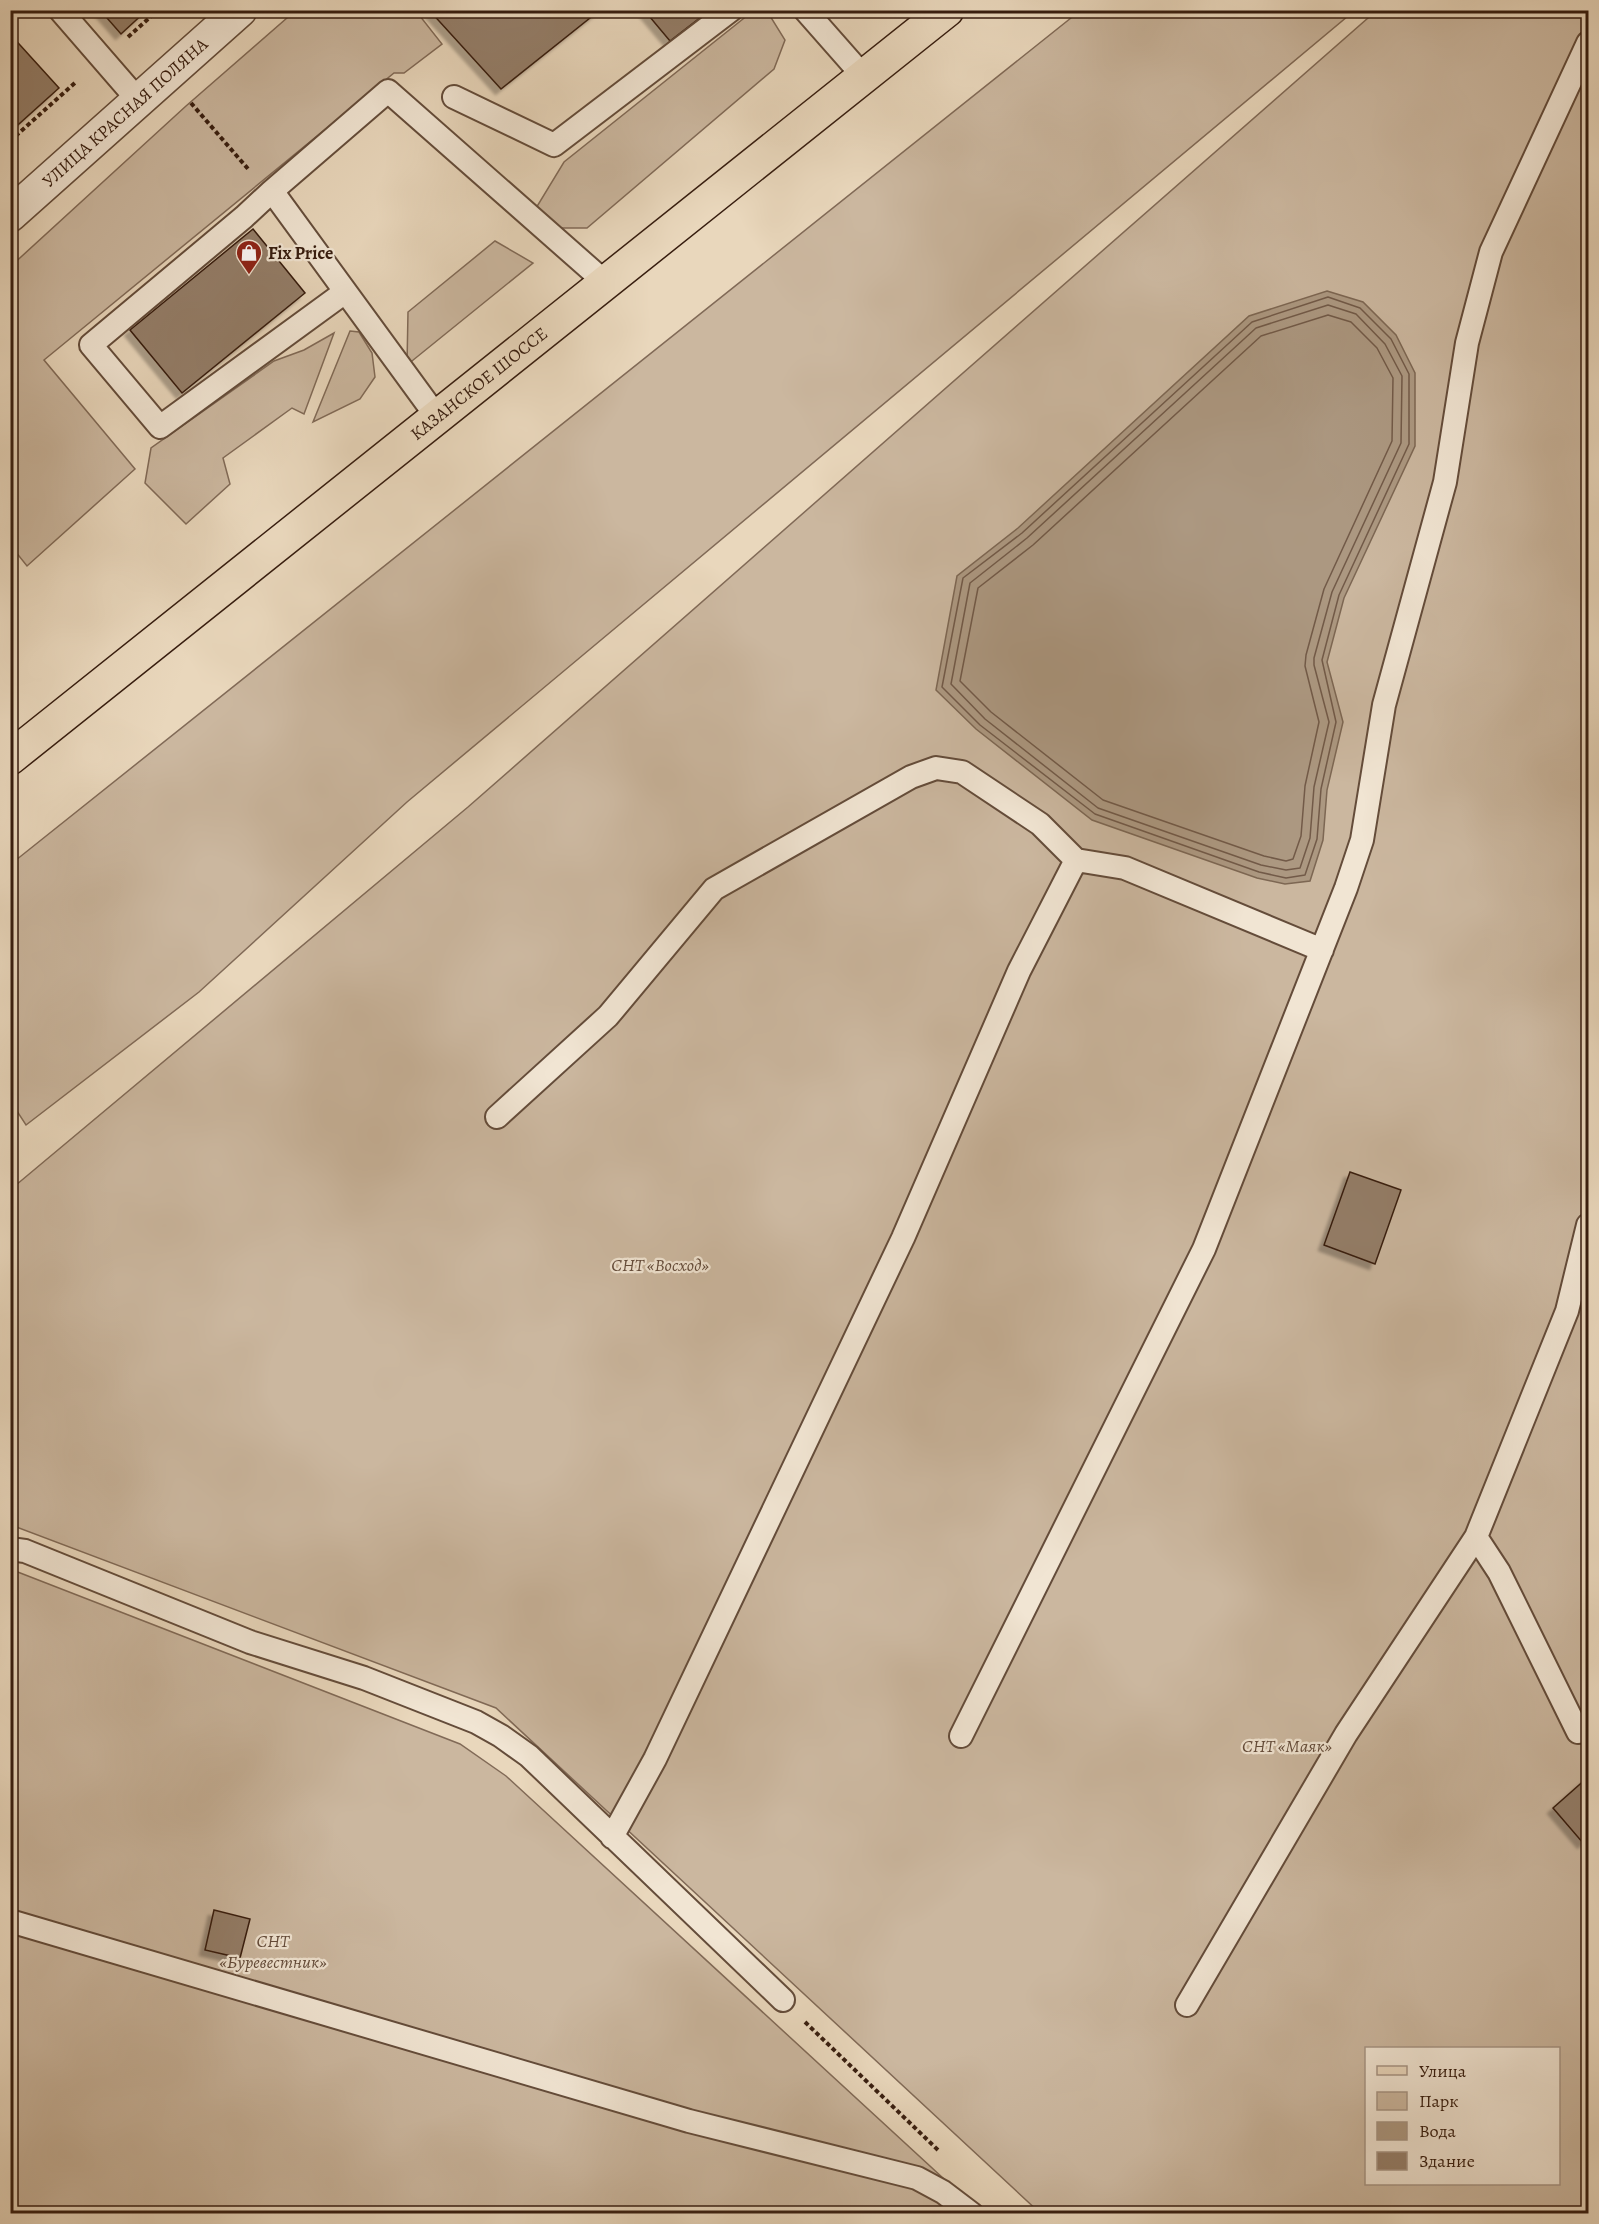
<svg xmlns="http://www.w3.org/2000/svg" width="1599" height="2224" font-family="Alegreya,serif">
	<defs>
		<filter id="shadow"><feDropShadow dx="-5.5" dy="5.5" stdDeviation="1.5" flood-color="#0004"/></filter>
	</defs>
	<rect width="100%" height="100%" fill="#e9d7bc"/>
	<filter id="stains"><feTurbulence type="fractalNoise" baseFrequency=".00333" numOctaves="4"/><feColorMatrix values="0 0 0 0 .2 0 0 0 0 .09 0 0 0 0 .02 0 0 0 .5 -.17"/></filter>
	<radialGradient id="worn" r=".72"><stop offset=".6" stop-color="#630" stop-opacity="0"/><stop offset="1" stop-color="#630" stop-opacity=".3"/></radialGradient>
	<path fill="#cbb79f" stroke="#816a57" stroke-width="1.5" fill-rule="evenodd" d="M1081,10L1354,11L407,802L199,992L26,1125L11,1102V864Z
		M295,11H416L442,44L404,73H394L44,360L135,469L27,566L11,546L10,267L186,106Z
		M753,11H767L785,40L774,69L587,228H558L533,213L564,162Z
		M1376,11H1588V2213H1040L496,1708L11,1525L10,1190L468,807ZM1366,2048H1558V2184H1366Z
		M495,241L533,263L407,365L408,312Z
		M350,331L359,332L372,353L375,377L360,399L313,422Z
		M334,333L304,414L292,408L223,458L230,484L186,524L145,483L151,448L274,361L304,350Z
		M10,1569L460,1744L506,1776L981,2213H11Z"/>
	<path fill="#ac9881" stroke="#7d6753" stroke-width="1.5" d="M1327,291L1363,302L1396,335L1415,373V446L1344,598L1327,662L1343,722L1327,790L1323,840L1310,881L1285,884L1257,878L1092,820L976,729L936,690L957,576L1018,528L1249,316Z"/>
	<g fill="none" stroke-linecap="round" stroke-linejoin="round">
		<path stroke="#725a48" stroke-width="1.5" d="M1328,297L1360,308L1391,339L1409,374V444L1339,595L1322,660L1336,722L1321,789L1317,839L1305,875L1286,878L1259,872L1095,814L980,725L942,687L963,578L1022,533L1252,322Z
			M1328,305L1356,314L1385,344L1402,376L1401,443L1332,592L1314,658V665L1329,722L1314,787L1310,838L1300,868L1286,870L1261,865L1098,808L985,719L951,684L970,583L1027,538L1256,328Z
			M1328,315L1351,322L1377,348L1393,378L1392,441L1324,589L1306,655L1305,666L1319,722L1305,786L1301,836L1293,859L1286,861L1264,856L1103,800L991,712L960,681L978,588L1033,545L1261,336Z"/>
	</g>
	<path fill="#947e69" stroke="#371d0f" stroke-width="1.5" filter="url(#shadow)" d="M100,10H147L121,34Z
		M429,10H600L501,89Z
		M644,10H710L670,41Z
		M10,34L59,88L10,132Z
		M253,229L305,293L182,393L130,330Z
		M1350,1172L1401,1190L1375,1264L1324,1245Z
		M1587,1778L1588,1780V1838L1583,1843L1553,1808Z
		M214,1910L250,1919L240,1958L205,1950Z"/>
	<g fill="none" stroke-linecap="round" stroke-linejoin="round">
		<defs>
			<path id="lane" d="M60,10L138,100
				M805,10L864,77
				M454,97L554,145L731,10
				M272,191L244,217L91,345L160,427L345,292
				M437,417L272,191L388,91L606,283
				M497,1117L608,1016L714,889L911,777L936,768L962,772L1040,824L1076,860L1125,868L1322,950
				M1476,1537L1499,1572L1578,1732
				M10,1549L25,1551L250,1642L364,1678L476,1722L501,1736L529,1756L783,2000
				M961,1736L1204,1249L1346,888L1362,840L1384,705L1445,482L1467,343L1491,252L1588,43
				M612,1837L655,1759L903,1238L1019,971L1076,860
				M10,1921L689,2121L917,2178L943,2192L972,2214
				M1187,2005L1346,1734L1476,1537L1567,1311L1588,1225"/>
			<g id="street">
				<path id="s1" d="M10,215L240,10"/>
			</g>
			<g id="primary">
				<path id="s2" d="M10,758L947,10"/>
			</g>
		</defs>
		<use href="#lane" stroke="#644c3a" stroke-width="26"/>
		<use href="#street" stroke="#644c3a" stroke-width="36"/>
		<use href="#primary" stroke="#371d0f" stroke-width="36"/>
		<path stroke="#371d0f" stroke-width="4" stroke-dasharray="4.5 3" stroke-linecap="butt" d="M128,37L158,10
			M191,103L249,170
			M10,141L77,81
			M805,2022L938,2150"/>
		<use href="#lane" stroke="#f1e5d3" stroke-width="22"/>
		<use href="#street" stroke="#f1e5d3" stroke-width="33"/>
		<use href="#primary" stroke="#e9d7bc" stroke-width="33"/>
	</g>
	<defs>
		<symbol id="shop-pin" viewBox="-11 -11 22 30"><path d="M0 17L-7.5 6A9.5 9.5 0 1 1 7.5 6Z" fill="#8f2418" stroke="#f1e5d3"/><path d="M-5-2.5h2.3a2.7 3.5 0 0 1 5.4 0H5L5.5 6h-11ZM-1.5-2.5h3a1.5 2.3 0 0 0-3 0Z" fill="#fff"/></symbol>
	</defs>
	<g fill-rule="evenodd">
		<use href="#shop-pin" x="234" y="238" width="30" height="40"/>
	</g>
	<g text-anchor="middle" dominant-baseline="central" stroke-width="4.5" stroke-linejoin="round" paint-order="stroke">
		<g font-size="18" fill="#371d0f" stroke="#f1e5d3">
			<text stroke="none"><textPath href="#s1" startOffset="154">УЛИЦА КРАСНАЯ ПОЛЯНА</textPath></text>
			<text stroke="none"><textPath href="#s2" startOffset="600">КАЗАНСКОЕ ШОССЕ</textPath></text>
		</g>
		<g font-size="18" font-weight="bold" fill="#371d0f" stroke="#f1e5d3" text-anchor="start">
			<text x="268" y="253">Fix Price</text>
		</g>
		<g font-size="18" font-style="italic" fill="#634b3a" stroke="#f1e5d3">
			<text x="660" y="1265">СНТ «Восход»</text>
			<text x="1287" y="1746">СНТ «Маяк»</text>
			<text x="273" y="1941">СНТ<tspan x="273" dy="21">«Буревестник»</tspan></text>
		</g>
	</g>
	<rect width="1599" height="2224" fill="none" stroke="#e9d7bc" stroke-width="36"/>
	<rect x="12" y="12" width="1575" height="2200" fill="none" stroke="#371d0f" stroke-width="3"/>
	<rect x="18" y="18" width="1563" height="2188" fill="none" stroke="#371d0f" stroke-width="1.5"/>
	<rect x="1365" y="2047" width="195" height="138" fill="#f1e5d3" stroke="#a79585" stroke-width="1.5"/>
	<rect x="1377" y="2066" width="30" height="9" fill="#e9d7bc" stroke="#a79585" stroke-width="1.5"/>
	<text x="1419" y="2077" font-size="18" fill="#371d0f">Улица</text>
	<rect x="1377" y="2092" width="30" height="18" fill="#cbb79f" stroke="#a79585" stroke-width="1.5"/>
	<text x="1419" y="2107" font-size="18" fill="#371d0f">Парк</text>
	<rect x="1377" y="2122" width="30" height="18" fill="#ac9881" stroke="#a79585" stroke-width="1.5"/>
	<text x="1419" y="2137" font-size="18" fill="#371d0f">Вода</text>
	<rect x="1377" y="2152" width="30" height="18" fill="#947e69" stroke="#a79585" stroke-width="1.5"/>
	<text x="1419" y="2167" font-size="18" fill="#371d0f">Здание</text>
	<rect width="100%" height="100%" filter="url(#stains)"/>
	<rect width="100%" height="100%" fill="url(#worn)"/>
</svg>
